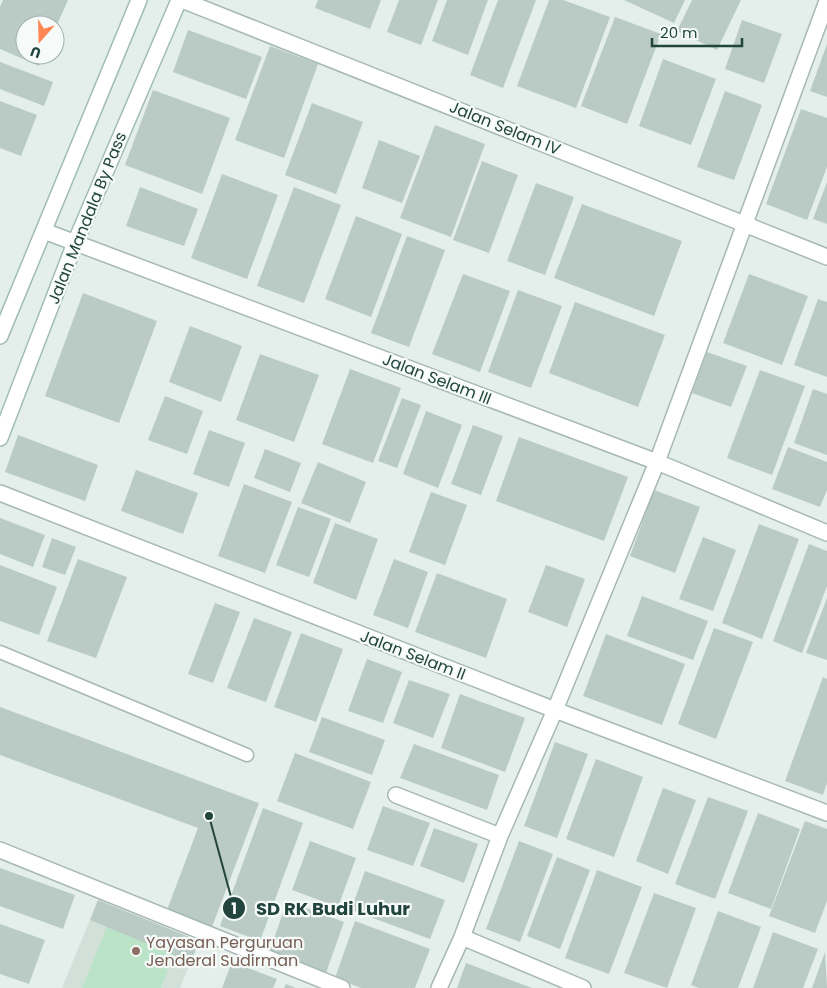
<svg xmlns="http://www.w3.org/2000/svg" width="827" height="988" font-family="Poppins,sans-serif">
	<rect width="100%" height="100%" fill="#e4efeb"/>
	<path fill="#d2e0da" d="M98,900L199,941L180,988H62Z"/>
	<path fill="#bbe3c8" d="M107,927L174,954L161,988H82Z"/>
	<path fill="#b9cbc4" d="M3,0H68L55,29V25H25V55H44L39,66L0,49V7Z
		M318,0H381L370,29L315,8Z
		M399,0H438L421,45L387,32Z
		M447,0H488L468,55L432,41Z
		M498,0H536L503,88L470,75Z
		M549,0H563L610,17L576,108L517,86Z
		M624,0H685L674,23Z
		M692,0H741L717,50L677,31Z
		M615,17L661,34L627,124L581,106Z
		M742,20L782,34L764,83L725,69Z
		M188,30L262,57L246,99L173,72Z
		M827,44V97L810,91Z
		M270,46L318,64L284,158L235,140Z
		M663,59L716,79L691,145L639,126Z
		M0,62L53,82L44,106L0,89Z
		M153,90L230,118L202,194L125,165Z
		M725,91L762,105L734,180L697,167Z
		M0,101L37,115L21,156L0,148Z
		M312,103L363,122L336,194L285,175Z
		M801,109L827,118V167L807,220L766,204Z
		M435,125L485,144L451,237L400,218Z
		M379,140L420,156L402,203L362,188Z
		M482,161L518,175L489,253L453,240Z
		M222,174L278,195L247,279L191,258Z
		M827,182V224L813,219Z
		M536,183L574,197L545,275L507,261Z
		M140,187L198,209L184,246L126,226Z
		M294,187L341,205L304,303L257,286Z
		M582,204L682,241L654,316L554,278Z
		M356,216L402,234L371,317L325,299Z
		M407,236L445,250L409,347L371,333Z
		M463,274L510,291L480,372L432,354Z
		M749,274L808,296L782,365L723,343Z
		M518,290L562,306L531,388L488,372Z
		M83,293L157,321L119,423L45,396Z
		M818,299L827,302V377L794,365Z
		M575,302L665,335L638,407L549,373Z
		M190,326L242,346L221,402L169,382Z
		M707,352L747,366L731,407L692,393Z
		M260,354L319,375L294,442L236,420Z
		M350,369L401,388L373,463L322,444Z
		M760,370L805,386L772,475L727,458Z
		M813,389L827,394V455L794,443Z
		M165,396L203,411L187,454L148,440Z
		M402,398L421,405L397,468L378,461Z
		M426,411L462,425L438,488L403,474Z
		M473,425L503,436L481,495L451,484Z
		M209,430L245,443L229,487L193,474Z
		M18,435L98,465L85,501L5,472Z
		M519,437L628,477L604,541L496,501Z
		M788,447L827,462V490L820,507L772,489Z
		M265,449L301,463L290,492L254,478Z
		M318,462L366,482L350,523L301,503Z
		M136,470L198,493L183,534L121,511Z
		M244,484L292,502L265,573L218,556Z
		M654,490L700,507L675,573L630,556Z
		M431,492L467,505L445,565L409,552Z
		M298,507L331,519L309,577L276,565Z
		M0,518L45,535L33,567L0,554Z
		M335,523L378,539L356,600L313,583Z
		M759,524L799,539L762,639L722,623Z
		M703,537L736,550L713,611L679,599Z
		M52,538L76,547L65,575L42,567Z
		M809,544L827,551V586L802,653L773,641Z
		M78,559L127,577L96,658L47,641Z
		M394,559L428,572L408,628L373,615Z
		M0,565L57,587L39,635L0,621Z
		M546,565L585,579L567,627L528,612Z
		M437,573L507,599L486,658L415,632Z
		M642,596L708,621L693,660L627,636Z
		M827,598V660L806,653Z
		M215,603L240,612L213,683L188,674Z
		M254,618L292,632L266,702L227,688Z
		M714,628L753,642L716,739L678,724Z
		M301,633L343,649L316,722L274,707Z
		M606,634L685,664L662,725L583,696Z
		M367,659L402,672L383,723L348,711Z
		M823,677L827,679V783L823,795L785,781Z
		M409,680L450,694L433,738L393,723Z
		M460,694L525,718L505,772L441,748Z
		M0,707L259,803L212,927L167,910L198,828L0,755Z
		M322,717L385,740L372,775L309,752Z
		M555,742L588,754L557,838L524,826Z
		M414,744L499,775L487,810L400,778Z
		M295,753L371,782L353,829L277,801Z
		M596,759L643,777L614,857L566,839Z
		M663,788L696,800L668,874L636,861Z
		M708,797L748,811L715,899L675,884Z
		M383,806L430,823L413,866L367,850Z
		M263,808L303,823L260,941L220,926Z
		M758,813L800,829L771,909L728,893Z
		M805,821L827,829V901L815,933L769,916Z
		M434,828L478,844L464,883L420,866Z
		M310,841L356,858L338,907L292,890Z
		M519,841L553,854L520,942L486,929Z
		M557,857L590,870L560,949L527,936Z
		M0,868L75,895L63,929L0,906Z
		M597,870L642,887L609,974L565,958Z
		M365,871L445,900L430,939L351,910Z
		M654,893L696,908L667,988L624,973Z
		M98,900L199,941L191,962L90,920Z
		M287,901L344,922L326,973L269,953Z
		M718,911L761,927L738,988H699L691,985Z
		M355,921L430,949L415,988H361L335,978Z
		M0,924L45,940L29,984L0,974Z
		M773,932L818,949L803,988H753Z
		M825,952L827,988H812Z
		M232,962L277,979L273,988H222Z
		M466,963L532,988H457Z
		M286,984L296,988H284Z"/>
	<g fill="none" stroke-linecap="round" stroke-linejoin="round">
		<defs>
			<path id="lane" d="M0,652L247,755"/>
			<path id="street" d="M182,0L827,257
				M44,231L657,462L827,533
				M0,493L555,710L827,813
				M396,795L500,836
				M0,850L342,988
				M462,937L583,988
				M439,988L462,937L500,836L555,710L657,462L827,1"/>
			<path id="secondary" d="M0,336L139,0
				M0,438L75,243L179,0"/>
		</defs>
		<use href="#lane" stroke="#a6b8b3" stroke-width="15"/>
		<use href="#street" stroke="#a6b8b3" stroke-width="18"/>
		<use href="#secondary" stroke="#a1bcb4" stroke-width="18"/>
		<use href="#lane" stroke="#fff" stroke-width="12"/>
		<use href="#street" stroke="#fff" stroke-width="15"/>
		<use href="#secondary" stroke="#fff" stroke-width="15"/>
	</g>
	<circle fill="#8d6e63" stroke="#f6fbf9" stroke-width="2" cx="136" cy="951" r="5"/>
	<g text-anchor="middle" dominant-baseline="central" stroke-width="4.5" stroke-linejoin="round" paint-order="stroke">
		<g font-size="16" fill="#21443c" stroke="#f6fbf9">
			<text transform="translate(505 128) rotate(22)">Jalan Selam IV</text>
			<text transform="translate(87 218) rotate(-68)">Jalan Mandala By Pass</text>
			<text transform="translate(437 379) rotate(21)">Jalan Selam III</text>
			<text transform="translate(413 655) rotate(21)">Jalan Selam II</text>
		</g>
		<g font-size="16" fill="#785e54" stroke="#f6fbf9" text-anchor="start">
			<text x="146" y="942">Yayasan Perguruan<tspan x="146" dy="18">Jenderal Sudirman</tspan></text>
		</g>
	</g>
	<path fill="none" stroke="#21443c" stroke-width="2" d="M209 816L234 908"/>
	<g fill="#21443c" stroke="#f6fbf9" stroke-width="2">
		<circle cx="209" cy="816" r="5"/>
		<circle cx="234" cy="908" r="12"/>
	</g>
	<g font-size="15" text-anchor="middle" font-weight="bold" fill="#fff">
		<text x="234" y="914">1</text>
	</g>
	<g font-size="18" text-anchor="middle" font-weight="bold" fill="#21443c" stroke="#f6fbf9" stroke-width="4.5" stroke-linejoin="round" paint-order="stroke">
		<text x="333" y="915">SD RK Budi Luhur</text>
	</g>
	<g transform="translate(40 40) rotate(200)"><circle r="24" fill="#f6fbf9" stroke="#a1b2ad"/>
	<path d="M0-4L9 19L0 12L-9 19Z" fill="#ff8753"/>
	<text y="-8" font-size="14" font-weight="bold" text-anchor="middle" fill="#21443c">U</text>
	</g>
	<path d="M652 38v8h90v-8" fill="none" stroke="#21443c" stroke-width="2.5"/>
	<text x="660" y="38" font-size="15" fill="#21443c" stroke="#f6fbf9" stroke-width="4" paint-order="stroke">20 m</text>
</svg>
